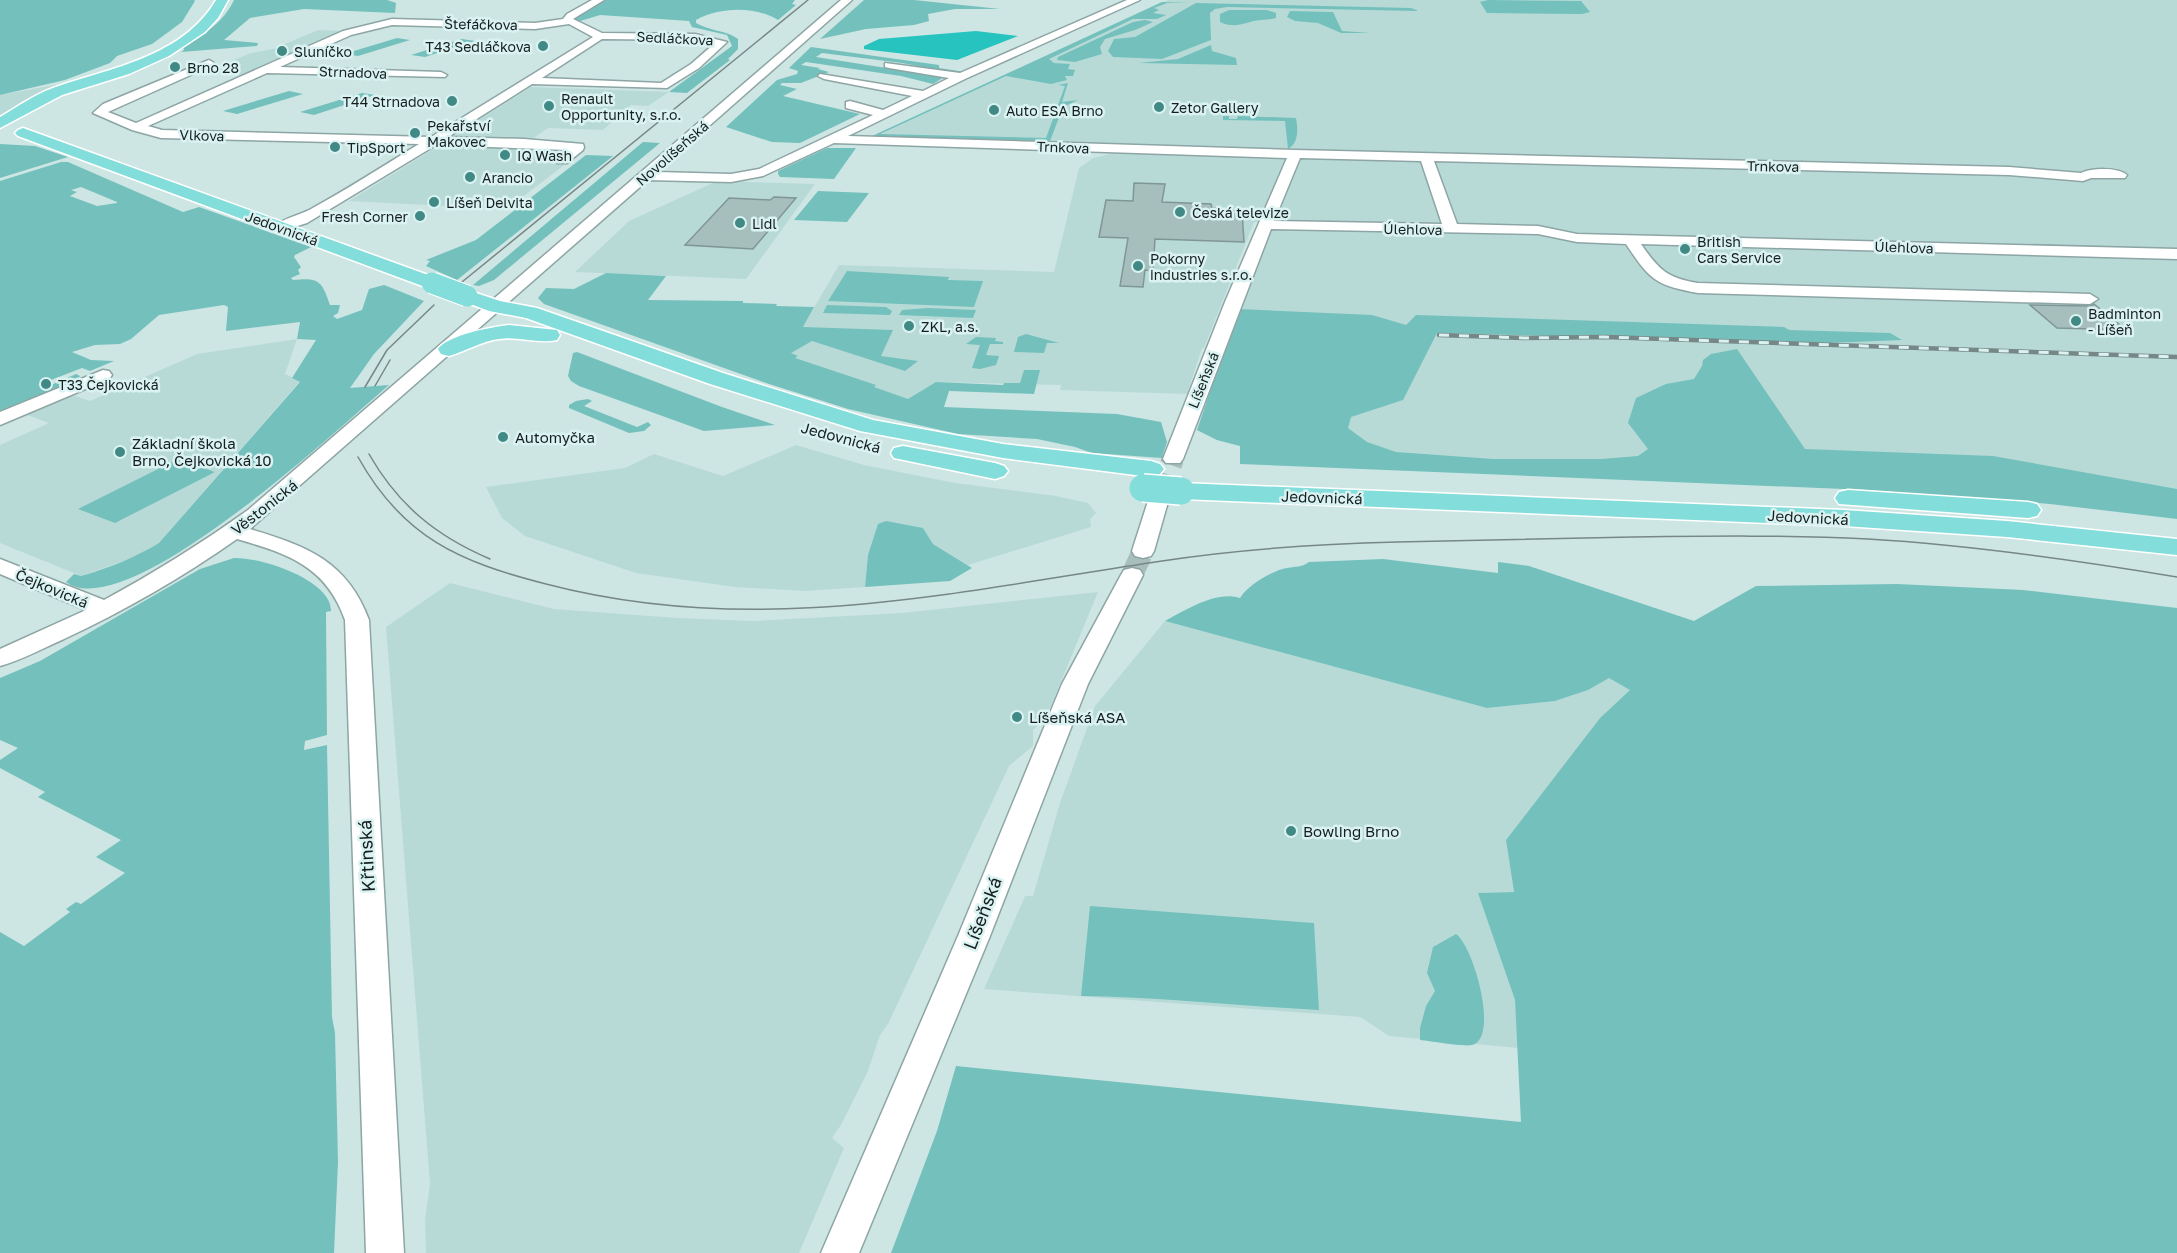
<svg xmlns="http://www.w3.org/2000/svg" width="2177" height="1253" font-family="'Golos Text',sans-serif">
	<rect width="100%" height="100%" fill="#cde6e4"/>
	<path fill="#b8dad7" d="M1168,0H2177V517L2068,503L1839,486L1240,462V446L1217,440L1197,430L1272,222H1254L1204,348H1202L1187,394L1060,390L1061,385L937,382L928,406L785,357L839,265L1054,272L1079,168L1093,158L1110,154L1131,153L1299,157L1301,149L870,137Z
		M318,30L343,31L245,75L203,73L251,53L273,49Z
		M60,84H70L0,123V95Z
		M531,87L669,92L648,106L631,105L603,130L548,128L528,142L448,139Z
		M446,144L585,149L507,209L349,201L440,145Z
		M717,181L815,184L746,279L575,272L629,221Z
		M297,339L285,374L300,381L159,543L138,556L81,576L0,543V445L49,423L27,415L73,395L90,401L197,354Z
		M796,445L864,465L955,483L1056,496L1088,503L1096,513L1090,519L1091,527L968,565L933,544L923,528L868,555L865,587L805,591L735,587L636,573L525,536L502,518L486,487L625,468L654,454L723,476Z
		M450,583L554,609L678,618L753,621L902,613L1098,592L1050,708L1037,719L1042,722L1033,730V746L1009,766L888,1024L880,1035L868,1071L841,1125L832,1138L844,1148L799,1253H426L425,1219L430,1184L386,627Z
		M1165,621L1487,708L1555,701L1588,690L1609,677L1630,690L1600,718L1506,840L1514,892L1479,893L1515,1000L1518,1048L1389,1036L1360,1017L984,989L1025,896H1033L1060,803L1095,706Z"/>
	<path fill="#74c0bc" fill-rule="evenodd" d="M0,0H194L195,1L182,22L152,44L117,56L110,63L65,80L0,95Z
		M234,0H387L396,3L395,13L304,9L250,18L224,40L258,43L257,46L181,52L184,50L183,47C203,35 224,22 234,0Z
		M603,0H795L792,4L796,5L778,20C755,6 720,7 696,20V23C709,31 726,30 738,39V49L728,59L730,60L687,93L669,92L732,46L727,35L692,27L689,21L600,15L577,22L574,19Z
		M864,0H914L1000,9H955L928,14L929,21L914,25L866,29L820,39Z
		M1488,0L1581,1L1590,12L1582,14L1487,13L1480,2Z
		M1162,2L1189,3H1167L1154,8L1159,10L1153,13L1166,15L1157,19H1133L1049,59L1054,63L1070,64L1068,69L1075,70L1073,76H1065L1067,80L1051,84L1006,76L880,134L1046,138L1065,86L1058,85L1068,83L1062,102L1078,100L1063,107L1050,141L870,137Z
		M1196,3L1411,8L1419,11L1227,7L1215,9L1210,13L1211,40L1162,59L1113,57L1108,51L1114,39L1135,37Z
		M1229,10H1267L1276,13V18C1270,20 1266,19 1261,20C1246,21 1236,30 1220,22V14Z
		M1290,11L1333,12L1342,31L1371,33H1341L1318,23L1295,21L1287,17Z
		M1145,20L1153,22L1135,30L1105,39L1100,47L1102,54L1075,62L1057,60L1058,57L1133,22Z
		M397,38L410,40L358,56L344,54Z
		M462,39L475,41L425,57L411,55Z
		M1211,45L1212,51L1236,58L1237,65L1139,63L1178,59Z
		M811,47L939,65V68L965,72L958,74L902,63L822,53L816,57L944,77L933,84L901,76L806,62L801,65L820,68L818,69L829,72L801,83H782L780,85L797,89L783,96L860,114L800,143L772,142L726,127L777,80L797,74L798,71L789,68Z
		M289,91L303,94L237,114L223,111Z
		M362,93L375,95L314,115L300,112Z
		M1223,116H1229V119H1237L1238,116L1296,118C1298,129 1299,143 1288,149L1285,121L1223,120Z
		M643,142L660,143L494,280L479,286L473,285Z
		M0,144L35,146L68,157L0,178Z
		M827,148H856L834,179L780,177L778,174V171Z
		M586,155L613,156L457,280L426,266L430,261L426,260L476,240Z
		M61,162H68L183,212L199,207L311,247L295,255L294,257L301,267L298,270L300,274L291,278L293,280C319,277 322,281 330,305H340L338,313L333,316L337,319L362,310L369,289L384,285L424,301L374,354L350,388L389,385C341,426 127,627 66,582L74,574L81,576C109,568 134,558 159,543L300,382L292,378L316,340L297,339L300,322L226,331L228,307L224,305L159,315L131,339L120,344L95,345L72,352L91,360L114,361L90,371L82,368L38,385L44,388L76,374L80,376L77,380L0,413V181ZM81,187L117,202V203L97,206L70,196L77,192L71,190Z
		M818,191L869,193L847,222L794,220Z
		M847,271L949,277L948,280L983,281L974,307L828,301Z
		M606,273L666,276L648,300L743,301V303L777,304L776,306L814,307L803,327L893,330L881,356L918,361L905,371L812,341L791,353L798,356L795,358L876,385L874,387L908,399L936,382L1003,385L1004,383H1020L1024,370H1040L1034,394L949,391L944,407L1117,414L1161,422L1167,442L1162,458L1092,453L1075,447L1037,439L958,434L848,409L766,383L544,304L538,298L546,288L574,289Z
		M827,305L886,307L892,311L890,315L823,313Z
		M928,308L976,310L973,318L899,315L902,310Z
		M1238,309L1372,315L1406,325L1416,315L1784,327L1789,330L1890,333L1902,340L1828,343L1437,333L1403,400L1351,417L1348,428L1367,442L1396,452L1493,459H1601L1638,456L1648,449L1628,423L1636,398L1666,384L1694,379L1702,366L1703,360L1711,354L1737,349L1805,449L1993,456L2177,489V519L2050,504L1867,490L1240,464V446L1217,440L1197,430Z
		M1026,334L1059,343H1047L1044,353L1014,352L1018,337Z
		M976,337L996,338L995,341L1003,342V344H990L986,355L999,356L996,365L980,369L972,368L980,345L966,344Z
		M577,352L722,407L775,425L704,431L579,386L571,381L568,376L573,353Z
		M588,399L592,401L584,406L637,427L648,422L651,425L644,431L629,433L569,408V405L576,401Z
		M178,459L215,472L115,523L78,509Z
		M886,521L923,528L933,544L972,568L950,581L865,587L868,555L878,524Z
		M234,558C260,557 332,580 331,611L326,612L327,735L305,741L304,750L327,745L332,1017L335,1033L338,1162L334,1253H0V932L24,946L70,912L66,909L76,902L81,904L125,873L96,857L121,840L38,797L45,792L0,768V760L18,748L0,740V678L40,661L200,569Z
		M1383,559L1498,573V562L1529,566L1694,621L1756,586L1897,584L2023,590L2177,608V1253H891L937,1131L956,1066L1521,1122L1515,1000L1478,893L1514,892L1506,840L1600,718L1630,690L1609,678L1588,690L1555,701L1487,708L1165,621C1185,610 1217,590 1240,598C1247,586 1273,570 1287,568C1297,566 1300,568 1309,562Z
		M1090,906L1314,923L1319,1010C1239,1006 1161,997 1081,996Z
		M1456,934C1473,945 1500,1038 1472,1045C1463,1047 1431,1041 1420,1040V1028L1426,1006L1435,991L1427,973L1433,947Z"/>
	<path fill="#27c4bf" d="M976,31L1018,36L957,60L871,50L864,49V46L879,39Z"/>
	<path fill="#a6bebc" stroke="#7f9695" stroke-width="1.5" d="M1134,183L1165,184L1162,202L1211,204L1212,208H1220V210L1242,211L1244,242L1155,239L1153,271L1145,270L1143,287L1120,286L1128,238L1099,237L1106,200L1133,201Z
		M774,197L796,198L753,249L685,245L729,198L770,200Z
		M2094,304L2126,330L2057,328L2030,305L2090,306Z"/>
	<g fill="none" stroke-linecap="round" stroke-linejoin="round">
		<path stroke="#a8bebd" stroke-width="22" stroke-dasharray="22 10" stroke-linecap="butt" d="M1160,495L1173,459
			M1132,575L1143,551"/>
		<defs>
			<path id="minor" d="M592,0H604L573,19L602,33L695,34L727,42L699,68L667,88L532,84L448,137L524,139L583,144L584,147L583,150L567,163H557L555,160L566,150L436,145L307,223L281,231L276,230L274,227C281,219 300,215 311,209C348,189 383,166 419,144L161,138L132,130L93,113L103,104L209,60L214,63L213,65L108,112L136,123L343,31L392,19L535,23L563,19L567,14ZM569,24L593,37L431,137L162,130L148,126L267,73L445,77L447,75L441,72L280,67L351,35L392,25L535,29ZM602,39L695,40L714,44L691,64L661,83L542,78Z
				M841,0H852L657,172L731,174L759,169L873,115L846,108V102L850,101L883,110L912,96L824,79L818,76L820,74L923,91L949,78L889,68L885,67V63L960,73L1127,0H1140L965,79L848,136L1295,150L2009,167L2081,173C2092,168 2118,167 2127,175L2125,178H2091L2083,181L2009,175L1434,161L1457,224L1538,226L1577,234L2177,249V259L1641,244C1659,270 1667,278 1698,283L2090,294L2098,299L2090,304L1698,293C1655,285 1650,280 1626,244L1577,242L1538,234L1271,229L1183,459L1180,463H1166L1163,459L1225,302L1287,158L834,143L763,176L731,182L648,180L250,529C307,546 347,561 369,620L404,1253H366L345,620C326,566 288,554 237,539C183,577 124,611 64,639C43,648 22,660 0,666V649L86,610L0,574V559L104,600C154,573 202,543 248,510ZM1300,158L1421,161L1442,224L1274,221Z
				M103,370L109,371L112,375L109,379L0,425V412Z
				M1160,489L1167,491L1170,495L1154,551L1151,556L1143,558L1135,556L1132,551L1150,495L1153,491Z
				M1132,568L1140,570L1143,575L1088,684L990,936L859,1253H821L958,936L1062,684L1121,575L1124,570Z"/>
			<path id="major" d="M216,0H228L218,18L205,32L169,56L129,74L62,95L0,128V117C17,107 34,95 53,88C110,68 183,57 216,0Z
				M23,128L439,279L442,283L439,287H425L18,136L15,133L18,130Z
				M467,290L500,301L537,308L726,374L873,420L1003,444L1151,461L1160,464L1164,469L1160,474L1151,477L1003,458L860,431L710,384L526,318L489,311L460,300L457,296L460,292Z
				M509,325L557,330L560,335L557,340C538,344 518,336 499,339C482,341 466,351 449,356L441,354L438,349C448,335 491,327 509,325Z
				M903,446L995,463L1004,466L1008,471L1004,476L995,479L894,458L891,453L894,448Z
				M1181,483L1844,510L2007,521L2177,539V555L2007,537L1844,526L1181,499L1172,497L1168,491L1172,485Z
				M1848,490L2028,502L2037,504L2041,510L2037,516L2028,518L1839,504L1835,498L1839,492Z"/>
		</defs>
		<use href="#minor" stroke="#8da5a4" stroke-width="3"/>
		<use href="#major" stroke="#fff" stroke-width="3"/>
		<use href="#minor" fill="#fff" fill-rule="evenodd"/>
		<use href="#major" fill="#83ddda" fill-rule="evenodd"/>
		<path stroke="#768786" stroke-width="1.5" d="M462,282L808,0
			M375,386L390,360
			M365,387L387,350L434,305
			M369,454C398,505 436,536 490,559
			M358,457C403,538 460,562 546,584C756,639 953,592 1162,561C1240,549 1319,544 1397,542C1476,540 1554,539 1633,537C1711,536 1790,535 1868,539C1972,545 2075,560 2177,577"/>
		<defs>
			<path id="rail" d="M1439,335L1524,338L1605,337L2177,357"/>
		</defs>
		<use href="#rail" stroke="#768786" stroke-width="4.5"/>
		<use href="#rail" stroke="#daf3f2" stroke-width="3" stroke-dasharray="10" stroke-linecap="butt"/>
		<defs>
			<path id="major-bridge-far1" d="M432,283L467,296"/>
			<path id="major-bridge" d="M1143,488L1181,491"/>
		</defs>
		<use href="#major-bridge-far1" stroke="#fff" stroke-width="23" stroke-linecap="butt"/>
		<use href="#major-bridge" stroke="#fff" stroke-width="30" stroke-linecap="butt"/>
		<use href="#major-bridge-far1" stroke="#83ddda" stroke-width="21"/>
		<use href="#major-bridge" stroke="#83ddda" stroke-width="27"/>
	</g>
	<g fill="#418985" stroke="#daf3f2" stroke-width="2">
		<circle cx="543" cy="46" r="6"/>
		<circle cx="282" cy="51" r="6"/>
		<circle cx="175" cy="67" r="6"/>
		<circle cx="452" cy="101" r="6"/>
		<circle cx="549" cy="106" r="6"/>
		<circle cx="1159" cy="107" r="6"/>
		<circle cx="994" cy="110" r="6"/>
		<circle cx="415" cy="133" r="6"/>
		<circle cx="335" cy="147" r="6"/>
		<circle cx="505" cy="155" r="6"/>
		<circle cx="470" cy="177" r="6"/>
		<circle cx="434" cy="202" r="6"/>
		<circle cx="1180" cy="212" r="6"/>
		<circle cx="420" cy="216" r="6"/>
		<circle cx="740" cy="223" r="6"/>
		<circle cx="1685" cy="249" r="6"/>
		<circle cx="1138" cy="266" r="6"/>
		<circle cx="2076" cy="321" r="6"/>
		<circle cx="909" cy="326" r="6"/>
		<circle cx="46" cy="384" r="6"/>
		<circle cx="503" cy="437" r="6"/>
		<circle cx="120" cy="452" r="6"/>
		<circle cx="1017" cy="717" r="6"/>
		<circle cx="1291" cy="831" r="6"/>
	</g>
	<g text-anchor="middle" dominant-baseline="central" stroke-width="5" stroke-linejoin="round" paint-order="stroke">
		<g font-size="14" fill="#161f1f" stroke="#daf3f2">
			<text transform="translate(481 24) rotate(1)">Štefáčkova</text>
			<text transform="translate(675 38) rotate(3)">Sedláčkova</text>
			<text transform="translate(353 72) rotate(2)">Strnadova</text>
			<text transform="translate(202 135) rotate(2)">Vlkova</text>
			<text transform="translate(1063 147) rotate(2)">Trnkova</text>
			<text transform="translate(672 153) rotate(-41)">Novolíšeňská</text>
			<text transform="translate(1773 166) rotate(1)">Trnkova</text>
			<text transform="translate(282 228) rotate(20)">Jedovnická</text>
			<text transform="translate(1413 229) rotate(1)">Úlehlova</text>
			<text transform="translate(1904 247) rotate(2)">Úlehlova</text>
			<text transform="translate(1203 380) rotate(-68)">Líšeňská</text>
		</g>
		<g font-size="14" fill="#161f1f" stroke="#daf3f2" text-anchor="start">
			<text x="531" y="46" text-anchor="end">T43 Sedláčkova</text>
			<text x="294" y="51">Sluníčko</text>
			<text x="187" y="67">Brno 28</text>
			<text x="561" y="98">Renault<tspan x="561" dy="16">Opportunity, s.r.o.</tspan></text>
			<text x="440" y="101" text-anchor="end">T44 Strnadova</text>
			<text x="1171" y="107">Zetor Gallery</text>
			<text x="1006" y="110">Auto ESA Brno</text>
			<text x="427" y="125">Pekařství<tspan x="427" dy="16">Makovec</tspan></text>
			<text x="347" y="147">TipSport</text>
			<text x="517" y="155">IQ Wash</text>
			<text x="482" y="177">Arancio</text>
			<text x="446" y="202">Líšeň Delvita</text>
			<text x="1192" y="212">Česká televize</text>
			<text x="408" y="216" text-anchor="end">Fresh Corner</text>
			<text x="752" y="223">Lidl</text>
			<text x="1697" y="241">British<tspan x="1697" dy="16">Cars Service</tspan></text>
			<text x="1150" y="258">Pokorny<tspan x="1150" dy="16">industries s.r.o.</tspan></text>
			<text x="2088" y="313">Badminton<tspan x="2088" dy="16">- Líšeň</tspan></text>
			<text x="921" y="326">ZKL, a.s.</text>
			<text x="58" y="384">T33 Čejkovická</text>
		</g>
		<g font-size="15" fill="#161f1f" stroke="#daf3f2" text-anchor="start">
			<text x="515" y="437">Automyčka</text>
			<text x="132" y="443">Základní škola<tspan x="132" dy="17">Brno, Čejkovická 10</tspan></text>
			<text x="1029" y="717">Líšeňská ASA</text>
			<text x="1303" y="831">Bowling Brno</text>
		</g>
		<g font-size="15" fill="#161f1f" stroke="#daf3f2">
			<text transform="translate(841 437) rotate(15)">Jedovnická</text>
			<text transform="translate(1322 497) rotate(2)">Jedovnická</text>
			<text transform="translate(264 507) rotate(-38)">Věstonická</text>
			<text transform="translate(1808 517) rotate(3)">Jedovnická</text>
			<text transform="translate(52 588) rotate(23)">Čejkovická</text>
		</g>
		<g font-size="18" fill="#161f1f" stroke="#daf3f2">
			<text transform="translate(366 856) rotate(-93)">Křtinská</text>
			<text transform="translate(982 913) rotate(-69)">Líšeňská</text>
		</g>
	</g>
</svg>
